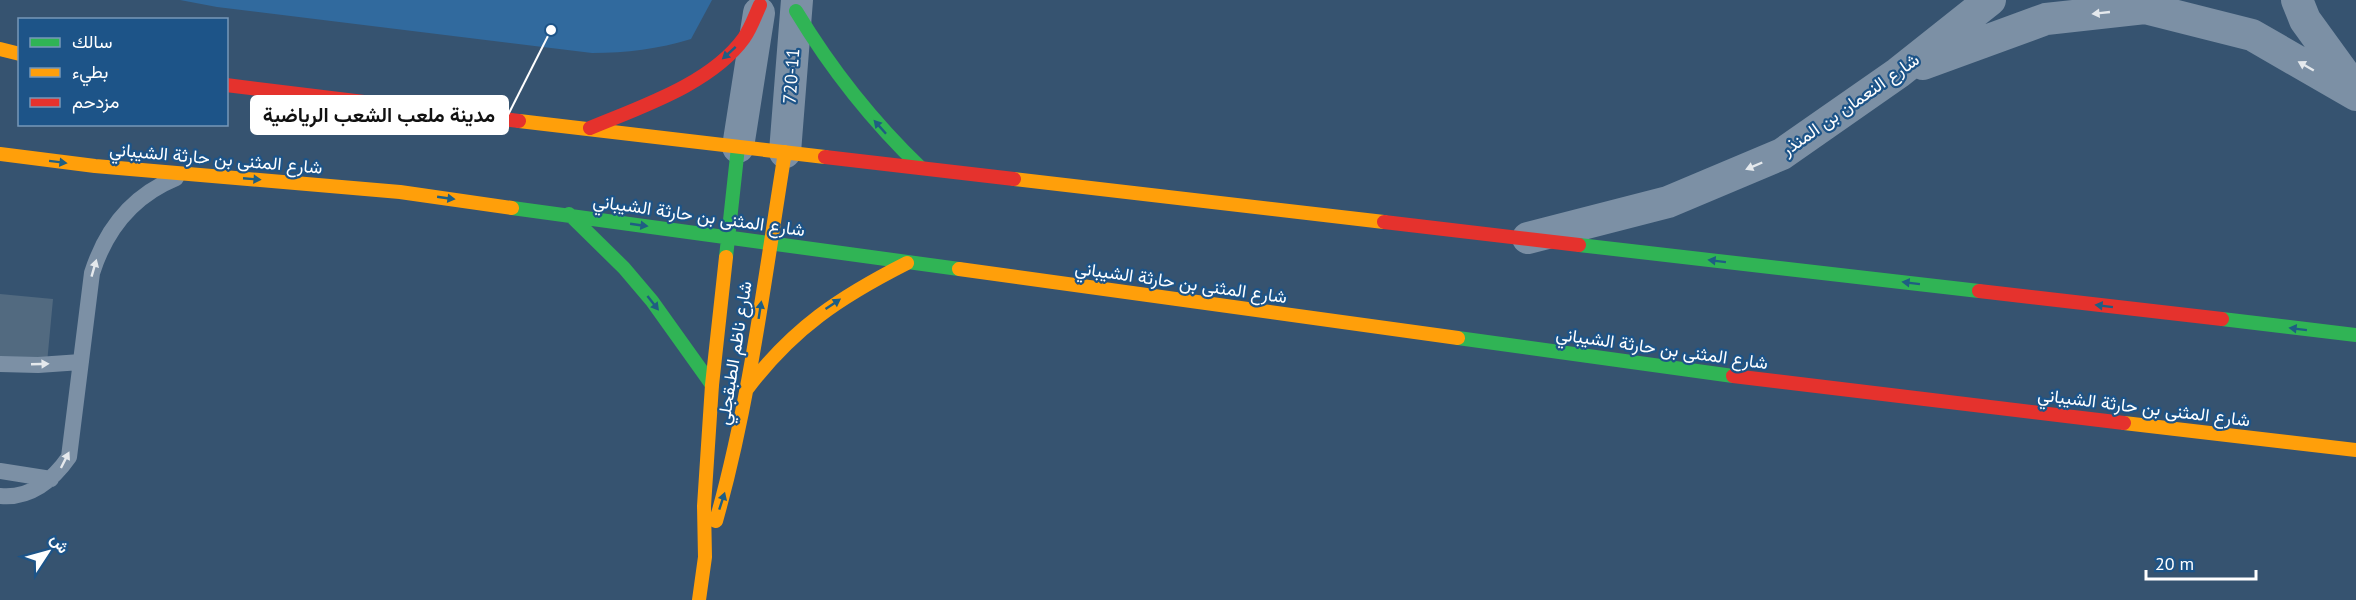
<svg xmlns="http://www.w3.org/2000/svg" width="2356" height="600" font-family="'PT Sans',Vazirmatn,sans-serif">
	<rect width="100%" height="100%" fill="#365370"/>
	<path fill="#316a9e" d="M180,0H712L691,39C658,49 627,53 592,53L217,7Z"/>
	<path fill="#526a80" d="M0,294L53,299L47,363L0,359Z"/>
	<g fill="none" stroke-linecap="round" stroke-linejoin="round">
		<path stroke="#7c90a5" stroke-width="16" d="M0,364L38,365L81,362
			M0,471L51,479
			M0,496C30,499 53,480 69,457L92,273C106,229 132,196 176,178"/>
		<path stroke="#7c90a5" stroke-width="32" d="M2297,0L2305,20L2355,89
			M1923,64L2046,19L2145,8L2252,35L2356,95
			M738,147L759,13
			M785,152L797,0
			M1528,238L1668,202L1782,154L1898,73L1990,0"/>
		<path stroke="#30b455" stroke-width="14" d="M796,11C831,69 872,121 921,168
			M512,208L959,269
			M569,214L624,268L652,301L712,385
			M1579,245L1979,291
			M726,257L738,147
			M2222,319L2356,335
			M1458,338L1733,376"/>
		<path stroke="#ff9f0a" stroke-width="14" d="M0,49L20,54
			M519,121L825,157
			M0,154L95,166L400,192L512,208
			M1014,179L1384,222
			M959,269L1458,338
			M747,389C793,328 840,297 907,263
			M2124,423L2356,450
			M716,521C750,401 765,275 785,152
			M699,600L705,557L704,506L712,385L726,257"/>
		<path stroke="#e5322d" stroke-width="14" d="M226,85L519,121
			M590,128C640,107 711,84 744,38C751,28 755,16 760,5
			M825,157L1014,179
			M1384,222L1579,245
			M1979,291L2222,319
			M1733,376L2124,423"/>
	</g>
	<defs><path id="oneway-solid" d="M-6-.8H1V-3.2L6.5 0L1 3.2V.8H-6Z" transform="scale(1.5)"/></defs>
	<g fill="#e5e9ed">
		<use href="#oneway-solid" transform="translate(2101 13) rotate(174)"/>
		<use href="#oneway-solid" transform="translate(2306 66) rotate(-150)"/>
		<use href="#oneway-solid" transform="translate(1754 166) rotate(157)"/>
		<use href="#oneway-solid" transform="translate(94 268) rotate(-74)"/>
		<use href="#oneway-solid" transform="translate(40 364) rotate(-2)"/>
		<use href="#oneway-solid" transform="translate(65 460) rotate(-63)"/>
	</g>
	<g fill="#1f5e83">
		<use href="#oneway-solid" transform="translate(729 53) rotate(138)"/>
		<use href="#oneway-solid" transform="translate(880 127) rotate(-132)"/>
		<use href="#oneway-solid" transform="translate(58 162) rotate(7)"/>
		<use href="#oneway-solid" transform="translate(252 179) rotate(5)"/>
		<use href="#oneway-solid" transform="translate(446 198) rotate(8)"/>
		<use href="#oneway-solid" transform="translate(639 225) rotate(8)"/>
		<use href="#oneway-solid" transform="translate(1717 261) rotate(-173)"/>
		<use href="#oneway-solid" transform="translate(1911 283) rotate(-173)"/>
		<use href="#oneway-solid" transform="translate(653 303) rotate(52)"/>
		<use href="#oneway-solid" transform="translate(833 304) rotate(-34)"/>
		<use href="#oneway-solid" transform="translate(2104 306) rotate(-173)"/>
		<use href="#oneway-solid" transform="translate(760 310) rotate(-81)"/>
		<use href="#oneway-solid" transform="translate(2298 329) rotate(-173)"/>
		<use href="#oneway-solid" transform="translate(722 501) rotate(-72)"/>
	</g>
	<g text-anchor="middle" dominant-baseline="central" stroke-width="4.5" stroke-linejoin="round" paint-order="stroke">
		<g font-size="18" fill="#fff" stroke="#1d5488">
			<text transform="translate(791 76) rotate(-86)">720-11</text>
			<text transform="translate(1850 104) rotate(-35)">شارع النعمان بن المنذر</text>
			<text transform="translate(216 158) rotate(5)">شارع المثنى بن حارثة الشيباني</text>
			<text transform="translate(699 215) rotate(8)">شارع المثنى بن حارثة الشيباني</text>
			<text transform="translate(1181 282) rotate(8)">شارع المثنى بن حارثة الشيباني</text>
			<text transform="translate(1662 348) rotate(8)">شارع المثنى بن حارثة الشيباني</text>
			<text transform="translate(734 353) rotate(-81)">شارع ناظم الطبقجلي</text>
			<text transform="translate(2144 407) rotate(7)">شارع المثنى بن حارثة الشيباني</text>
		</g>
	</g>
	<path fill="none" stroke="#fff" stroke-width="2" d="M551 30L508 115"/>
	<circle fill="#fff" stroke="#1d5488" stroke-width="2" cx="551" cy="30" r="6"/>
	<rect fill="#fff" stroke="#fff" stroke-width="2" x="251" y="96" width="257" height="38" rx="6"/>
	<g font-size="20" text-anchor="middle" font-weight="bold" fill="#111">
		<text x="379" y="122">مدينة ملعب الشعب الرياضية</text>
	</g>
	<rect x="18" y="18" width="210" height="108" fill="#1d5488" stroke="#7798b8" stroke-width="1.5"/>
	<rect x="30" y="38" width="30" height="9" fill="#30b455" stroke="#7798b8" stroke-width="1.5"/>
	<text x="72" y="48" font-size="18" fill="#ffffff">سالك</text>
	<rect x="30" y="68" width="30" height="9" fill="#ff9f0a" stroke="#7798b8" stroke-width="1.5"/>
	<text x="72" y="78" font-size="18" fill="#ffffff">بطيء</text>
	<rect x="30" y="98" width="30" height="9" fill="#e5322d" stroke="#7798b8" stroke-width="1.5"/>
	<text x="72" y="108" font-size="18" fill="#ffffff">مزدحم</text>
	<g transform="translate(48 552) rotate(54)" stroke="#1d5488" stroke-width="4.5" paint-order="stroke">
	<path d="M0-4.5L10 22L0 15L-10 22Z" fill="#ffffff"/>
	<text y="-9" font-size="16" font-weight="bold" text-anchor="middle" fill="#ffffff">ش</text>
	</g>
	<path d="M2146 570v9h110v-9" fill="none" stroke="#ffffff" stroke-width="3"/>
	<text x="2155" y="570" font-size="18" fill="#ffffff" stroke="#1d5488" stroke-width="4.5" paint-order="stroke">20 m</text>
</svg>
